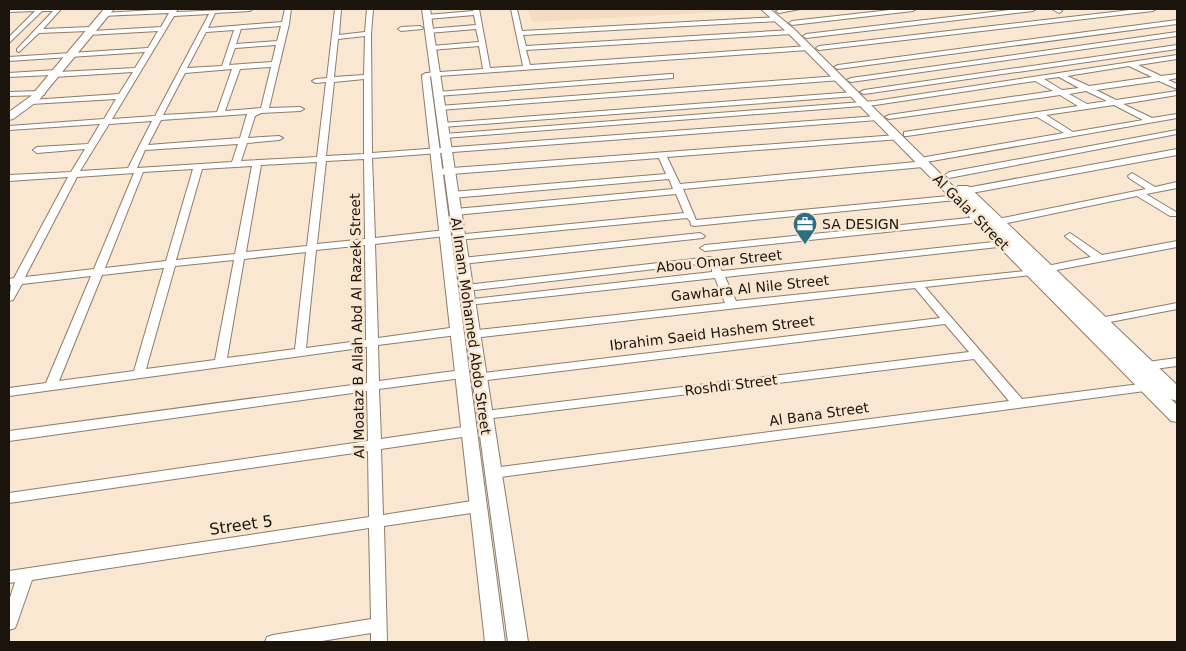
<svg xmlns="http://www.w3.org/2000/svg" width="1186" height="651" font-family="'DejaVu Sans',sans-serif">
	<rect width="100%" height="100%" fill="#fae7d2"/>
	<path fill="#f4dcc1" d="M528,9H758L760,10L532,22Z"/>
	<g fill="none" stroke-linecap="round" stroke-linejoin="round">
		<defs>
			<path id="minor" d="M9,9H61L43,29L91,27L94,29L92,31L161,27L169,13L101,16V14L103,13L172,9H178L176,12L253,9L250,11L215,13L208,28L282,22L285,9H291L289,24L269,108L300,107L304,109L300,111L261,113L255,116L248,138L279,136L283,138L279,140L247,143L241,161L317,157L326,82L316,83L312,81L316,79L327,78L335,9H341L339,35L365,32L367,9H373L371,34L372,153L878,116L882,118L878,120L372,158L375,238L445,230L450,233L445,236L375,244L378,338L457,327L463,331L457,335L378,345L379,381L462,370L468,374L462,378L379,389L381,439L469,426L474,428L475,431L474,434L469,436L381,449L383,515L478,500L483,502L485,506L483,510L478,512L384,526L387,642H371V633L316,642H265L267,637L273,635L371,619L369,528L32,580L17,623L15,628L9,630V601L15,582L9,583V571L369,517L368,451L9,503V493L368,441L367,391L9,441V431L367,383V347L9,396V388L46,383L91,276L22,284L13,300L9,301L11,285H9V279L14,278L68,177L9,181V175L71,172L85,149L37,153L33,150L37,147L88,144L100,124L9,130V126L104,119L116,99L31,104L27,102L31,100L119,94L133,72L54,77L51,75L9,77V73L56,70L59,72L135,68L145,52L9,61V57L148,48L158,31L88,35L85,33L88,31L39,33L19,52L17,51V49L53,11H42L9,43V37L35,11L9,12ZM209,14L155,116L112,119L174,16ZM281,26L277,41L236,44L241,29ZM234,30L222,66L187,68L206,32ZM365,36L364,75L334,77L338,39ZM276,45L272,62L229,65L235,48ZM271,67L261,108L225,111L240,69ZM232,69L217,112L163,115L185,73ZM364,79V154L326,156L334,82ZM247,114L240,138L148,145L161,120ZM152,121L128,168L80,171L109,124ZM238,144L232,162L137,168L145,150ZM364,159L365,239L317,244L326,161ZM317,162L307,246L246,252L261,165ZM252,166L235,254L176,260L202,169ZM193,169L166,261L105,268L143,172ZM134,173L94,269L25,277L77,177ZM365,245L366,340L306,348L316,250ZM306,252L295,349L227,358L244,259ZM234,260L215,360L146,369L175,266ZM164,268L134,371L59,381L102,275Z
				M473,9H479L490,68L523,66L511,9H517L522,31L779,17L782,19L779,21L523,35L526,46L792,30L795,32L792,34L526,50L530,65L808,46L811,48L808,50L423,77L422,75L426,73L483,69L479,46L431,50L428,48L431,46L479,42L476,29L428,33L425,31L428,29L476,25L474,15L427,19L424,17L427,15L473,11Z
				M782,9H800L779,13L776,11Z
				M899,9H916L913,11L792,25L789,23L792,21Z
				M1019,9H1036L1033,11L806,38L803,36L806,34Z
				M1052,9H1059L1062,11L1059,13Z
				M1139,9H1156L1153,11L819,50L816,48L819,46Z
				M1177,20V24L838,69L834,67L838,65Z
				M420,26L423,28L422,29L401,31L398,29L401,27Z
				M1177,32V36L851,82L847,80L851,78Z
				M1177,45V49L864,94L860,92L864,90Z
				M1177,55V59L1138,65L1161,76L1177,74V78L1168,80L1177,84V89L1159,81L1096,90L1116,100L1177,91V95L1123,104L1152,118L1177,114V118L926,162V166L923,167L683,189L696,220L959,195L961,197L956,200L694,226L691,225L690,221L687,218L458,240L453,237L455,235L684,213L676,194L455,215L450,212L455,209L673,189L669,179L452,198L447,195L452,192L666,174L659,158L438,175L434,172L438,169L897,135L901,137L900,139L667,157L680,184L916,162L917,159L920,158L1064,133L1037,117L907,136H904V132L1078,106L1060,95L889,119L885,117L889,115L1053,91L1035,81L875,105L444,138L440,136L444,134L875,101ZM1129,66L1152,77L1089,86L1067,76ZM1059,77L1079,88L1062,90L1044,79ZM1086,91L1107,101L1087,104L1069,94ZM1114,105L1143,120L1073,132L1046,115Z
				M670,74H673V78L437,96L433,94L437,92Z
				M838,76H841V80L439,110L435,108L439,106Z
				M41,91L45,93L44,95L9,96V92Z
				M854,92H857V96L442,127L438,125L442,123Z
				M1177,130V134L949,178L945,175L949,172Z
				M1177,149V155L966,194L961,191L966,188Z
				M1132,173L1155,187L1177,182V188L1146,194L1176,212V216H1170L1137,196L998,225L993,222L998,219L1146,189L1129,178L1128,176Z
				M988,216L991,217V221L705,251L700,248L705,245Z
				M700,233L705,236L703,238L462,264L457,261L462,258Z
				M1070,233L1102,255L1177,241V247L1046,272L1042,271L1041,269L1042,267L1091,257L1067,238L1065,236Z
				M1003,241L1007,242L1008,244L1007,246L725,277L736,301L1035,270L1036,272L1035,274L1031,275L925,287L1022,399L1148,383L1152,384L1154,387L1152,390L493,478L488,477L486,473L488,469L493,468L1009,401L974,359L485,419L481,418L479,415L481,412L485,411L969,352L945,324L479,381L473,377L475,374L940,318L915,288L473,338L467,334L469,331L725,303L715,278L468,305L463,302L464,300L712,272V268H720L722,271Z
				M711,257L716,260L715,262L466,291L461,288L466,285Z
				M1177,303V309L1100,324L1094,321L1100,318Z
				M1177,358V366L1147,370L1141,366L1147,362Z"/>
			<path id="tertiary" d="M422,9H430L528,642H508Z
				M426,74L430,77L505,642H485L422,77Z"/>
			<path id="secondary" d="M104,9H114L39,100L13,119L9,120V112L31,96Z
				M761,9H770L795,30L958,191L956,189L958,186H968L1177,385V401L1171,399L1177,405V422L1171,421L789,34Z"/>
		</defs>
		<use href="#minor" stroke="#8d7c69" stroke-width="2"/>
		<use href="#tertiary" stroke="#8d7c69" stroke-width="2"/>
		<use href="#secondary" stroke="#8d7c69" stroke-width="2"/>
		<use href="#minor" fill="#fff" fill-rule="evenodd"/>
		<use href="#tertiary" fill="#fff" fill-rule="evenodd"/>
		<use href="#secondary" fill="#fff" fill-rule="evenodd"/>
	</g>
	<defs>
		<symbol id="office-pin" viewBox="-11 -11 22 30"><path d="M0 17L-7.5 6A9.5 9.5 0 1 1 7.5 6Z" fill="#2f6f83" stroke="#fae7d2"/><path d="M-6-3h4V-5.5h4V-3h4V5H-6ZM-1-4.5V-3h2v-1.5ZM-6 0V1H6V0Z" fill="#fff"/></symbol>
	</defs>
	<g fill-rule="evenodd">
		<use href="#office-pin" x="791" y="210" width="28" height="38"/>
	</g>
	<g text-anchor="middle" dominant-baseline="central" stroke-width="5" stroke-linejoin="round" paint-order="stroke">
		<g font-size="14" fill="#1a140d" stroke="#fae7d2">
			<text transform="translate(971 212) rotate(45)">Al Gala' Street</text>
			<text transform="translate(719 261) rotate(-6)">Abou Omar Street</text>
			<text transform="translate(750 288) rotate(-6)">Gawhara Al Nile Street</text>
			<text transform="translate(357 326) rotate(-91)">Al Moataz B Allah Abd Al Razek Street</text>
			<text transform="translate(471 326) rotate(82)">Al Imam Mohamed Abdo Street</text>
			<text transform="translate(712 333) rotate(-7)">Ibrahim Saeid Hashem Street</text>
			<text transform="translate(731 385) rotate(-7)">Roshdi Street</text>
			<text transform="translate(819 414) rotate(-8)">Al Bana Street</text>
		</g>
		<g font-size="14" fill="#1a140d" stroke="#fae7d2" text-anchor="start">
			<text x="822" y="224">SA DESIGN</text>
		</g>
		<g font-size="16" fill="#1a140d" stroke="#fae7d2">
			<text transform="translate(241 525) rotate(-8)">Street 5</text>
		</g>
	</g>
	<rect width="1186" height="651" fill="none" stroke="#1a140d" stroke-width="20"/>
</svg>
